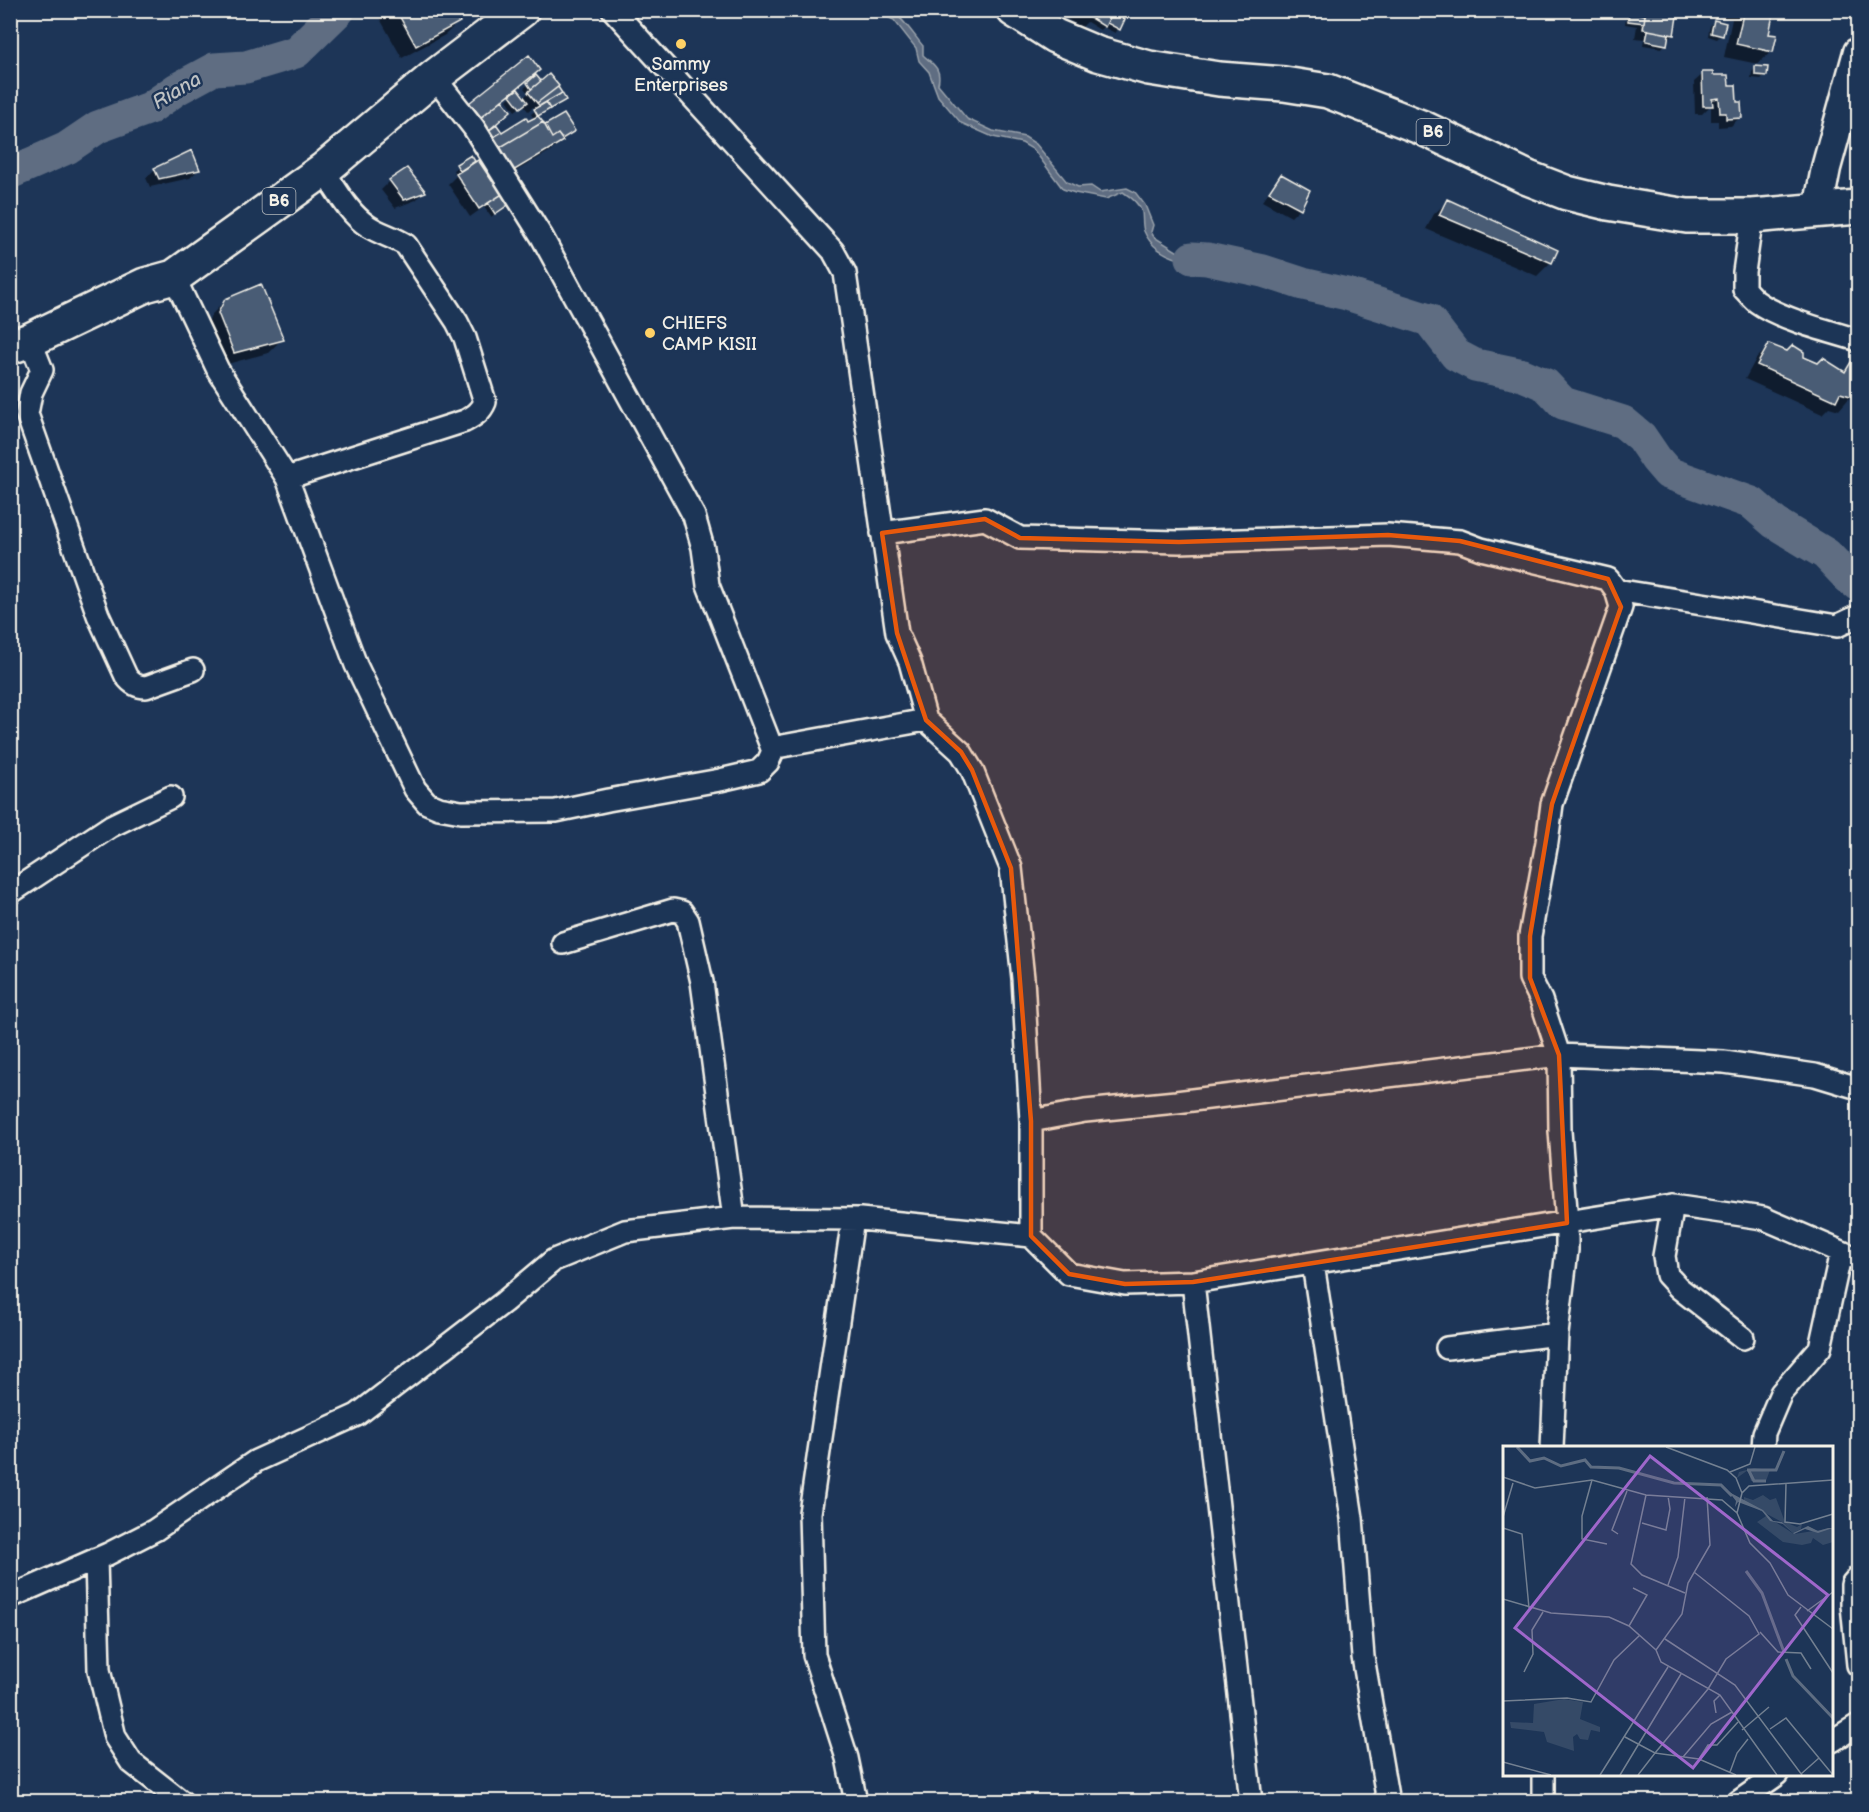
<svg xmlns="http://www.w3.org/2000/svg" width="1869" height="1812" font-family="'Balsamiq Sans',sans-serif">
	<rect width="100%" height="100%" fill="#1d3557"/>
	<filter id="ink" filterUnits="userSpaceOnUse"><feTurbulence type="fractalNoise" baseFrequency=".0167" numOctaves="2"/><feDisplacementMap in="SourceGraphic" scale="12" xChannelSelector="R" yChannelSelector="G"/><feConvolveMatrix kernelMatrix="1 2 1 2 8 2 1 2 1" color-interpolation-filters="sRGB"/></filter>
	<g filter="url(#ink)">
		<path fill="#5e6d82" stroke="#9aa2ab" stroke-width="1.5" d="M874,11C879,11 885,10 889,10C899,12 916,38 923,46V55C933,64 942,69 938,84L967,119L993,131L1025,137L1036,144L1067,182L1078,187L1091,186L1100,192L1127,188L1135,192L1145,205L1153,225L1151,232L1154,237L1183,255L1206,256L1235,264C1205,266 1157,263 1144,231C1142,225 1143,218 1142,212C1139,203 1131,197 1123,192L1106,199L1075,193L1063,189L1034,150L1022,143L993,137L961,123L938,96L929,72L919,61L916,48L894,20Z"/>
		<path fill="#0007" d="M375,10H453L458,22L445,35L402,58Z
			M1057,10H1115L1113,13L1119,29L1115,33L1103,27L1100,30L1087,22L1082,27L1066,19L1068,16Z
			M1639,10H1677L1673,34L1662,48L1643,45L1644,39L1635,38L1637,26L1625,24L1626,18L1630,14L1639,15Z
			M1709,10H1785L1783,12L1773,11L1767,35L1772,51L1758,64L1724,57L1732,19L1714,16L1715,12Z
			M1714,22L1721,35L1717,39L1708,36L1710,26Z
			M1756,68L1765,75L1761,79L1751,78L1752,72Z
			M1703,74L1727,87L1740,117L1731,126L1718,127V121H1711V105L1702,114H1695L1694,82Z
			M536,78L541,83L556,87L564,100L537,117L544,127L564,116L573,131L552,150L503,179L495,136L534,119L531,114L536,110L533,107L528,111L523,105L515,111L507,100L513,94L512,92L501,101L476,140L462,112L470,104L516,89L523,98L528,93L524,88Z
			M471,157L509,203L491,217L484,207L470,217L448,184L456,176L453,170Z
			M155,169H199L190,178L150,187L146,178Z
			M407,170L424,191L416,200L395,208L381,190L390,181Z
			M1281,176L1300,208L1291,217L1262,201Z
			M1448,201L1551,262L1537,276L1426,229L1434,214Z
			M226,300L282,339L268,353L220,366L205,327L212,314Z
			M1770,345L1843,372L1851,364L1858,368V388L1839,410L1829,407L1822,414L1745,379L1756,359Z"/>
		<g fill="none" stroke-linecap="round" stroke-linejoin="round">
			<path stroke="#5e6d82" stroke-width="33" d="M10,173L67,148L98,127L150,108L177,89L214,69L246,67L296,52L339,10
				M1192,258L1207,259L1263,271L1303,284L1347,294L1429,320L1456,355L1475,365L1523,375L1546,385L1563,403L1623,422L1641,437L1656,459L1668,473L1752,503L1775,523L1826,554L1848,577L1858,585"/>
		</g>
		<path fill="#485b74" stroke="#f4f1e8" stroke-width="1.5" d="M396,10H454L460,22L416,46Z
			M1075,10H1097L1092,19Z
			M1097,10H1113L1105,27L1092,19Z
			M1646,10H1678L1674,35L1643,29Z
			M1744,10H1774L1769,34L1777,35L1773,52L1736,44Z
			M1112,12L1125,19L1120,30L1107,23Z
			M1629,12L1645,15L1644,23L1628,21Z
			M1714,20L1726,23L1723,36L1711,33Z
			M1648,30L1669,34L1667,45L1646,41Z
			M529,55L540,70L481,117L469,103Z
			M1755,66L1768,67L1767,76L1755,75Z
			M1702,72H1713V75H1728L1729,85H1736L1737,102H1741L1742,118L1726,119V113H1720L1719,98L1712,99L1713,106H1703Z
			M549,74L559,86L537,103L528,92Z
			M536,75L541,81L531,89L527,83Z
			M558,87L562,93L540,106L537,103Z
			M518,89L528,102L520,108L510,95Z
			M562,93L566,100L550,109L546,102Z
			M502,100L511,111L488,131L477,121Z
			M546,102L550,109L538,116L534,109Z
			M564,114L575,131L562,139L558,134L552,138L545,125Z
			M538,116L543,122L499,148L492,138L526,117L528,121Z
			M543,122L552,138L558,134L563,141L513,171L499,148Z
			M497,125L502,132L492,138L488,131Z
			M192,150L200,170L159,179L154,168Z
			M471,155L475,161L460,171L456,164Z
			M478,160L492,181L495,179L504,193L479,209L456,174Z
			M407,168L426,192L404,200L389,180Z
			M1281,174L1310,190L1301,209L1269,192Z
			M504,193L511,203L495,214L488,203Z
			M1447,199L1558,250L1552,263L1439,215Z
			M261,284L284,340L234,353L218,313L225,299Z
			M1769,344L1787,351L1793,345L1804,352V357L1818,363L1823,358L1845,372L1851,362L1858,366V390L1854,397L1840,393L1836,401L1757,365Z"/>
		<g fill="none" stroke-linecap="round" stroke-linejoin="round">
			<defs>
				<path id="street" d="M613,10L833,251L845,273L897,633L910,662L926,720L961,752L972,770L1011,868L1023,978L1031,1121V1236
					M434,77L474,128L542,237L694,516L703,548L708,585L773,751
					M1752,216L1744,272V289C1748,293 1753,299 1757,302C1780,319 1831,332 1858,340
					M174,277L218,370L287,478L356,665L415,789L427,803L439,808L461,812L556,811L608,800L720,780L759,771L768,762L773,751L777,747L926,720
					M30,340L42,370L31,393L27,414L98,615L126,676C131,683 136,687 146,687L193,670
					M287,478L465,421C474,416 481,412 485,402L465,338L457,322L406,245C394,237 380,234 368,226C349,214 336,189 323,170
					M882,533L985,519L1020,538L1179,542L1388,535L1460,541L1481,549L1608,579L1616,590L1621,607L1552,804L1547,842L1530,936V978L1541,1000L1559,1055L1560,1131L1567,1223V1250L1557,1334L1552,1448
					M1616,590L1837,626L1858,616
					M10,893L111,826L171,797
					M563,943L673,910L682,912L688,921L702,982L734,1218
					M1031,1121L1085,1111L1176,1102L1559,1055L1724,1062L1815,1075L1858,1088
					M1673,1205L1664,1256L1667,1275L1679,1288L1743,1338
					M853,1219L810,1513L814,1655L847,1758L856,1802
					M1313,1264L1352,1518L1363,1657L1388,1802
					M1193,1282L1251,1802
					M1447,1348L1557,1334
					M1763,1448L1764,1433L1781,1393L1820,1348L1841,1252
					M96,1559L99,1670L115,1737L131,1762L182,1802
					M1858,1577L1852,1584V1605L1858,1665
					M10,1597L108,1554L155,1530L256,1461L357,1415L504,1302L554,1260L625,1231L734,1218L860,1219L1031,1236L1069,1274L1125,1284L1193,1282L1673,1205L1763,1218L1858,1259
					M1832,1741L1858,1725
					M1543,1802V1774
					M1738,1802L1778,1774"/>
				<path id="secondary" d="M1818,209L1826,168L1858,52"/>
				<path id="highway" d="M1014,10L1055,36L1098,54L1149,68L1219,79L1284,84L1328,91L1423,128L1528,178L1567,193L1608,203L1687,216H1752L1858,207
					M10,347L30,340L145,285L174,277L323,170L434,77L522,10"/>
			</defs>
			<use href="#street" stroke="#f4f1e8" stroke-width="26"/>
			<use href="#secondary" stroke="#f4f1e8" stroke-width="33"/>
			<use href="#highway" stroke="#f4f1e8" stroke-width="38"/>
			<use href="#street" stroke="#1d3557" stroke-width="21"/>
			<use href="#secondary" stroke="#1d3557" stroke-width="28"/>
			<use href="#highway" stroke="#1d3557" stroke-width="33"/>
		</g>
	</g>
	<path fill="#e8590c" fill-opacity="0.2" stroke="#e8590c" stroke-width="4.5" stroke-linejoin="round" d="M985,519L1020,538L1179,542L1388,535L1460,541L1608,579L1621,607L1552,804L1530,936V978L1559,1055L1567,1223L1193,1282L1125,1284L1069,1274L1031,1236V1121L1011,868L972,770L961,752L926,720L897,633L882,533Z"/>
	<g fill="#ffd166" stroke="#1d3557" stroke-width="2">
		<circle cx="681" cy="44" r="6"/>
		<circle cx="650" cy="333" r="6"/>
	</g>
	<g text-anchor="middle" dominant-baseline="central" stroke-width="5" stroke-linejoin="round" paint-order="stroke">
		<g fill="#1d3557" stroke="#b4b9bc" stroke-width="1.5">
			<rect x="1416.5" y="119" width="33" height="26" rx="4.5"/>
			<rect x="262.5" y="188" width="33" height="26" rx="4.5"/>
		</g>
		<g font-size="16" font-weight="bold" fill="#f4f1e8">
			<text x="1433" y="132">B6</text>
			<text x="279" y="201">B6</text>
		</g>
		<g font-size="18" fill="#f4f1e8" stroke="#1d3557">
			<text x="681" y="64">Sammy<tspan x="681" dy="21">Enterprises</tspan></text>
			<text x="662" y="323" text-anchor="start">CHIEFS<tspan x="662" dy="21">CAMP KISII</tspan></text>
		</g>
		<g font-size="20" font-style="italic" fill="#c0c3c4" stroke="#1d3557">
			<text transform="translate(177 91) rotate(-31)">Riana</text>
		</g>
	</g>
	<g transform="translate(1503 1446)">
		<rect width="330" height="330" fill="#1d3557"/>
		<path d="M251,22L267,24L263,35H248L245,24L234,32L236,26ZM260,49L267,54L273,52L282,76L294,81L299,78L298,83L290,87L279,76L241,56V51L250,54ZM263,70L291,88L330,82V96L320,99L310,92L308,97L299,99L280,96L254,76ZM61,253L80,256L77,273L97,281V286L88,284L85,294L77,293L74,288L70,291L71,305L44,296L41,286L8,282L7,276L30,277L31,258Z" fill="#354a67"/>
		<path d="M226,46L260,64L270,75L279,76L290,87L305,80L315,85L325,82H330L315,87L302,83L291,88L280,78L267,75L259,65L235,56L232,61L233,55Z" fill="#5e6d82"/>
		<path fill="none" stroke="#5e6d82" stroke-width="3" d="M14,1L27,15L41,12L58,20L82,14L88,21L116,22L171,37L218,39L229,50M244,24H273L281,5M246,25L251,35H263M243,125L259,147L281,206M283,213L290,230L330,272"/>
		<path fill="none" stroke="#738091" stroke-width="1.5" d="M163,1L224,24L233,32L239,47M227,26L247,18L252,1M0,31L32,42L89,34L143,49L219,54L234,67L247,97L267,117L285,149L330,183M89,34L79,70V93L104,98M283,38L282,76L297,78L330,68M143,49L128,118L139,129L182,147M234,67L239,47L246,40L330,34M0,71L10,37M139,77L163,84L167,63L165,50M0,82L19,88L26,162M115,88L109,84L124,45M165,139L175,111L182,51M0,153L48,167L106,171L126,180L153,204L158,216L217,249L274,329M298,161L292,169L330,227M304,165L330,146M126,180L144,149L130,142M257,186L275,206L298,207L308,223M162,193L232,239L299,329M153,204L179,168L185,137L207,99L204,51M21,226L30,208L29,184L40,166M0,255L64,252L88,256L111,214L137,189M213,267L211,255L217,249M267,283L283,272L330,329M239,284L266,261M122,291L152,307L205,243L223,213L256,188L246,170L191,126M180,311L208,278L229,266M196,313L205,299H214L235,276M0,316L48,329M227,326L234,307L245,293M298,328L316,312M97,329L165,221M117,329L178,228M135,329L152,307L196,313L233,329"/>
		<path fill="#9f67cb" fill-opacity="0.15" stroke="#9f67cb" stroke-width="3" d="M147,10L325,149L190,322L12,182Z"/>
		<rect width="330" height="330" fill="none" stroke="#f4f1e8" stroke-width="3"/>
	</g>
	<rect width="1869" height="1812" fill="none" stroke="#1d3557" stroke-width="36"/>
	<rect x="18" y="18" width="1833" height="1776" fill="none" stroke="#f4f1e8" stroke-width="2" filter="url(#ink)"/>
</svg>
